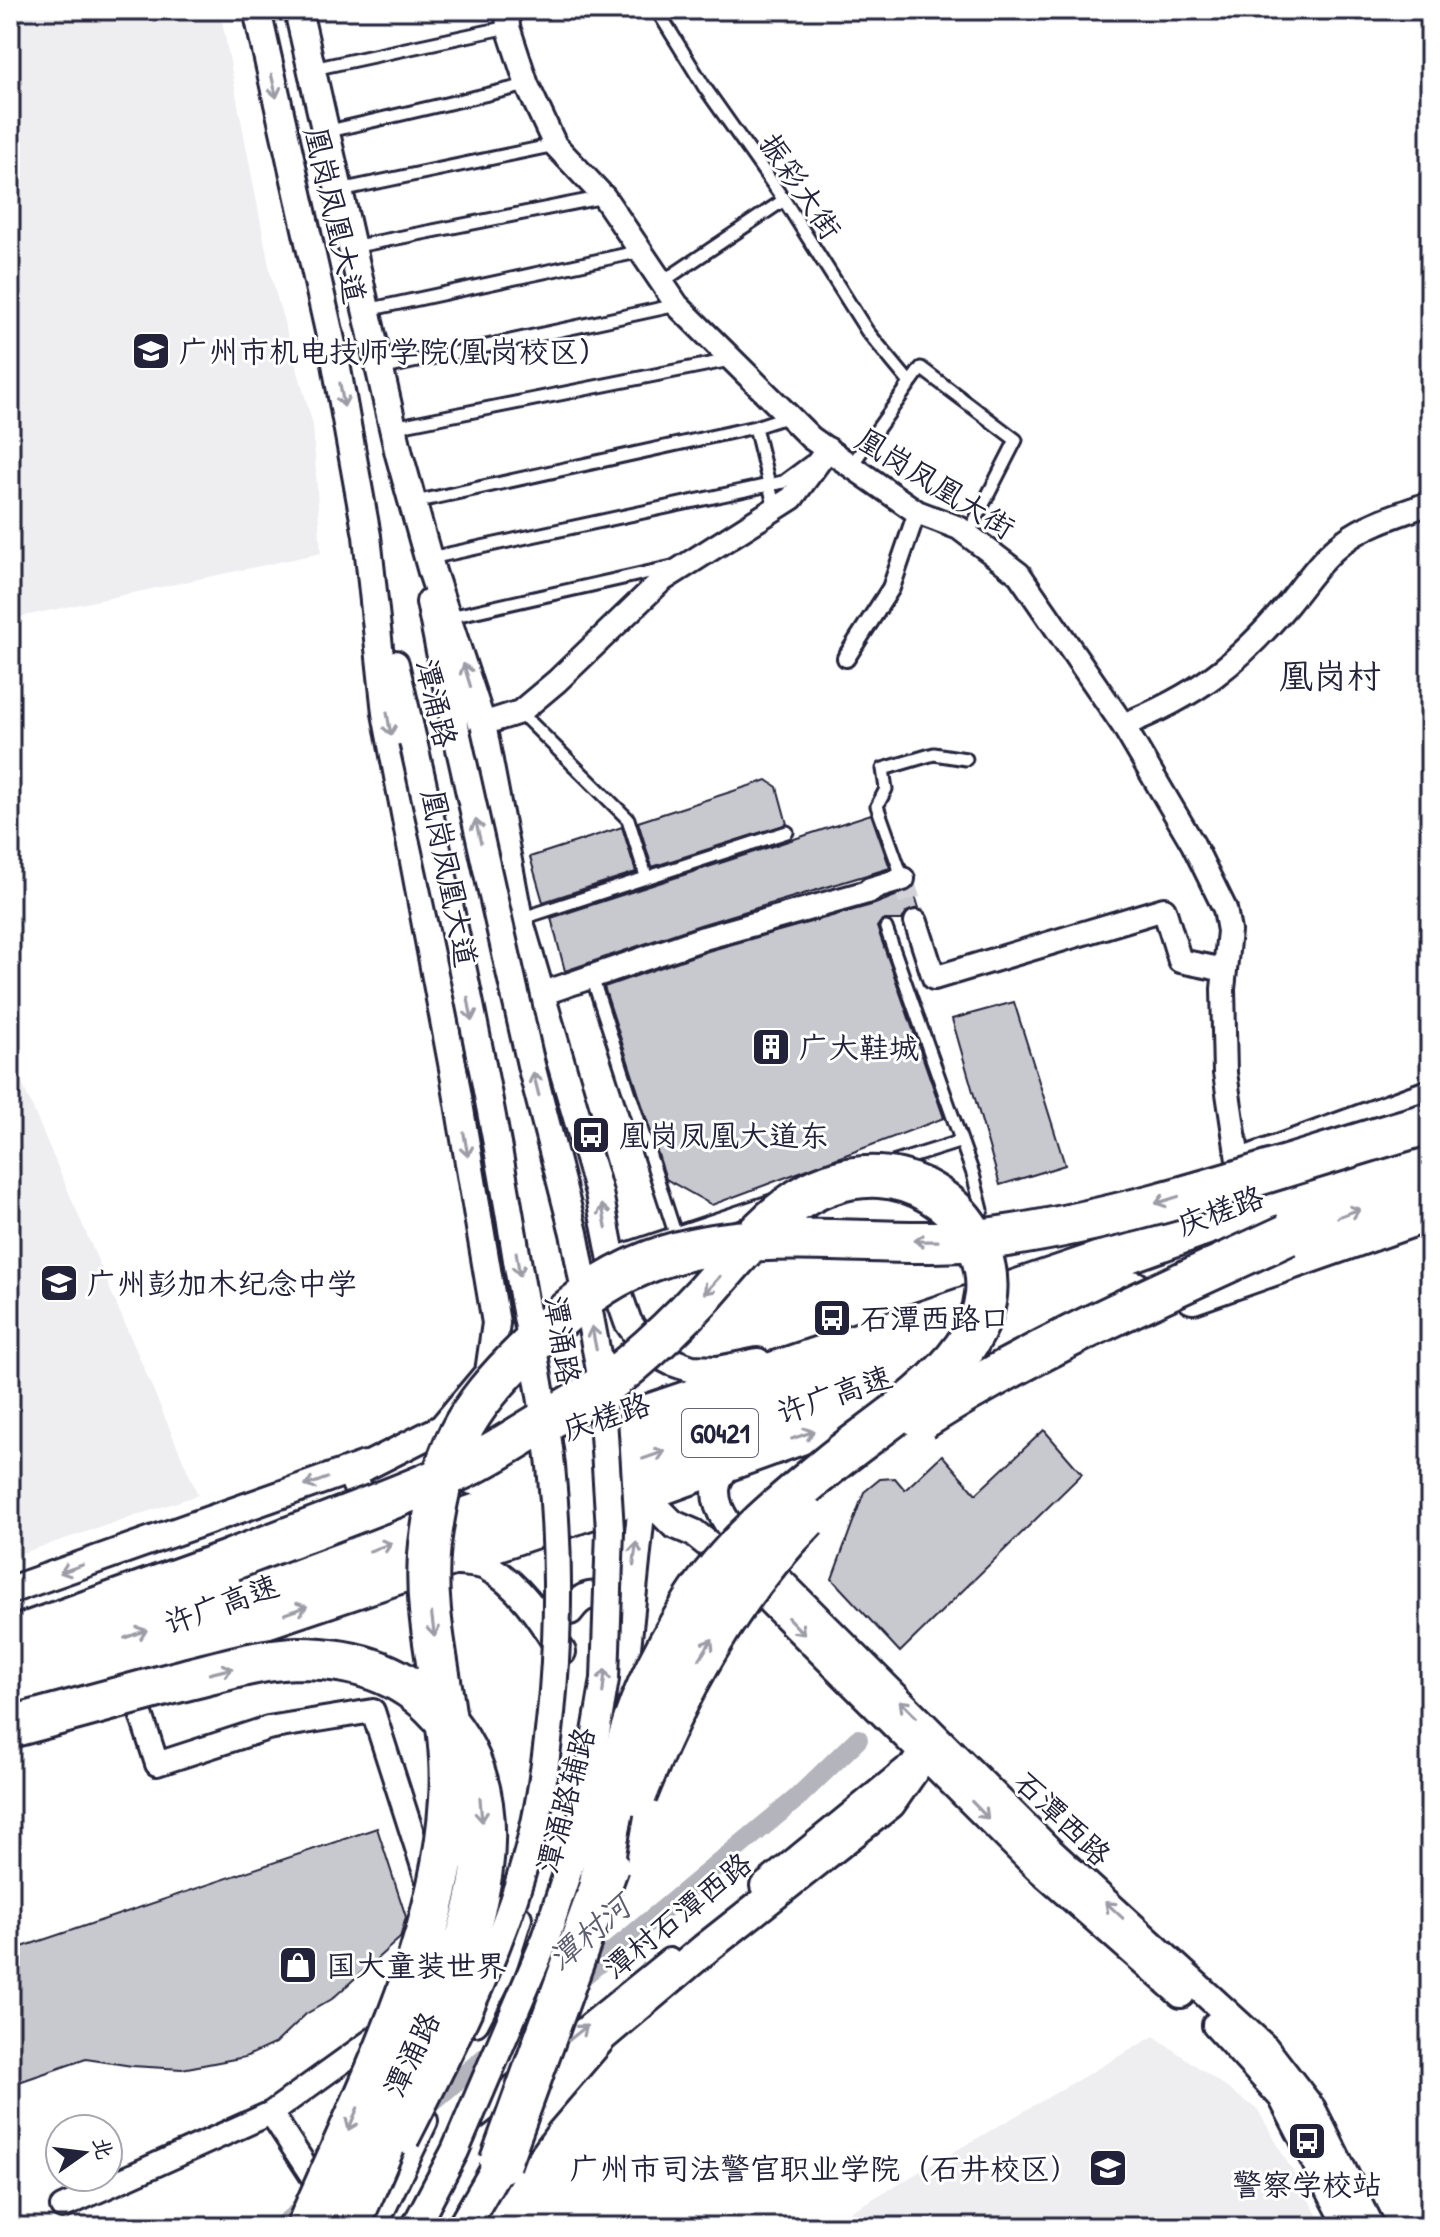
<svg xmlns="http://www.w3.org/2000/svg" width="1440" height="2237" font-family="'Patrick Hand','LXGW WenKai TC',sans-serif">
	<rect width="100%" height="100%" fill="#fff"/>
	<filter id="ink" filterUnits="userSpaceOnUse"><feTurbulence type="fractalNoise" baseFrequency=".0125" numOctaves="2"/><feDisplacementMap in="SourceGraphic" scale="16" xChannelSelector="R" yChannelSelector="G"/><feConvolveMatrix kernelMatrix="1 2 1 2 8 2 1 2 1" color-interpolation-filters="sRGB"/></filter>
	<g filter="url(#ink)">
		<path fill="#eeeef1" d="M10,10H220L271,276L313,425L321,553L10,619Z
			M16,1069L198,1495L10,1557V1071Z
			M1154,2036L1258,2110L1324,2227H824Z"/>
		<g fill="none" stroke-linecap="round" stroke-linejoin="round">
			<path stroke="#b4b4bc" stroke-width="20" d="M422,2110L796,1799L858,1739
				M280,2227L308,2204"/>
		</g>
		<path fill="#c8c8cf" stroke="#22223b" stroke-width="2" d="M767,780L777,787L787,824L652,867L638,822Z
			M871,814L890,868L700,925L565,971L551,918Z
			M622,827L636,872L543,902L530,857Z
			M913,889L919,908L906,912L902,920H882L877,927L944,1118L712,1205L666,1179L604,987L708,951L875,904Z
			M1014,1002L1065,1165L1000,1185L952,1019Z
			M1044,1430L1082,1474L900,1652L832,1579L864,1492L880,1479L895,1478L905,1490L942,1455L976,1494Z
			M377,1828L406,1917L400,1938L332,1999L306,2014L276,2043L245,2057L182,2069L132,2066L86,2059L10,2085V1951Z"/>
		<g fill="none" stroke-linecap="round" stroke-linejoin="round">
			<path stroke="#d3d3d8" stroke-width="22" stroke-dasharray="22 11" stroke-linecap="butt" d="M903,879L916,922"/>
			<defs>
				<path id="service" d="M657,10L705,88L784,200L867,331L910,383
					M313,69L508,27
					M325,132L527,85
					M340,190L555,145
					M352,247L604,197
					M662,282L784,200
					M367,310L642,251
					M380,369L677,305
					M394,427L730,360
					M755,427L775,509
					M851,466L921,368L1016,440L968,534
					M415,502L755,427L789,416
					M430,558L783,482L810,462
					M450,617L672,567
					M520,712L628,819L646,876
					M903,879L877,806L886,789L883,769L934,754L966,759
					M520,919L787,832
					M886,928L973,1174L982,1210
					M592,977L674,1230
					M889,1164L959,1142
					M612,1254L774,1200"/>
				<path id="pedestrian" d="M846,658L891,588L917,512"/>
				<path id="minor" d="M507,10L508,27L527,85L555,145L604,197L677,305L811,438L917,512L959,528L1019,574L1123,725L1193,844L1225,909L1229,931L1223,989L1225,1073L1242,1187
					M482,724L520,712L557,681L661,581L792,498L828,449
					M1123,725C1196,696 1238,664 1288,604C1307,581 1322,557 1346,540C1368,523 1404,513 1430,503
					M870,889L903,879
					M916,922L934,978L1164,909L1180,961L1225,970
					M541,994L704,938L871,891
					M1238,1161L1430,1091
					M132,1686L157,1764L268,1728L373,1711L431,1892
					M762,1886L905,1769
					M271,2113L325,2196
					M466,2125L669,1960
					M62,2207L271,2113L389,2028"/>
				<path id="tertiary" d="M257,10L335,358L367,536L386,713L453,1068L496,1323L489,1372L442,1428L351,1474L362,1499
					M298,10L399,454L432,572L482,724L519,919L599,1193L619,1296L628,1322L647,1349L672,1362L692,1369L718,1370L758,1362
					M430,602L456,731
					M395,664L413,741
					M729,1461C726,1468 719,1476 717,1484C709,1516 752,1550 770,1571L1049,1850L1265,2048L1312,2109L1371,2227
					M643,1494L673,1524L694,1533L732,1563L1037,1867L1181,1994
					M450,1561C461,1563 477,1562 487,1567C521,1585 542,1621 562,1652
					M10,1590L365,1465
					M570,1611C583,1593 594,1592 614,1601L621,1612
					M619,1725L643,1494
					M475,2022L501,1972L518,1918
					M1216,2025L1282,2097L1349,2227
					M373,2227L424,2121"/>
				<path id="secondary" d="M463,2227L500,2163L536,2113L602,2036L705,1949L890,1803L924,1754"/>
				<path id="primary" d="M1193,1296L1430,1213
					M10,1707L643,1494L906,1399"/>
				<path id="motorway" d="M1256,1246L1430,1183
					M474,1474L1089,1266L1430,1144
					M10,1639L262,1549
					M10,1680L352,1557L1132,1291"/>
			</defs>
			<use href="#service" stroke="#22223b" stroke-width="17"/>
			<use href="#pedestrian" stroke="#22223b" stroke-width="22"/>
			<use href="#minor" stroke="#22223b" stroke-width="28"/>
			<use href="#tertiary" stroke="#22223b" stroke-width="32"/>
			<use href="#secondary" stroke="#22223b" stroke-width="36"/>
			<use href="#primary" stroke="#22223b" stroke-width="40"/>
			<use href="#motorway" stroke="#22223b" stroke-width="46"/>
			<use href="#service" stroke="#fff" stroke-width="11"/>
			<use href="#pedestrian" stroke="#fff" stroke-width="16"/>
			<use href="#minor" stroke="#fff" stroke-width="22"/>
			<use href="#tertiary" stroke="#fff" stroke-width="26"/>
			<use href="#secondary" stroke="#fff" stroke-width="30"/>
			<use href="#primary" stroke="#fff" stroke-width="34"/>
			<use href="#motorway" stroke="#fff" stroke-width="40"/>
			<defs>
				<path id="tertiary-bridge" d="M405,2140C458,2036 521,1913 540,1797C558,1687 562,1577 551,1466C544,1399 529,1332 518,1266C490,1090 452,915 413,741
					M415,2227L455,2151L546,1938L578,1840L605,1679L610,1530L600,1370L574,1233L531,1065L456,731"/>
				<path id="motorway-bridge" d="M922,1419C1037,1346 1164,1292 1287,1235
					M231,1560C306,1530 385,1504 459,1470C487,1458 513,1440 540,1424C571,1406 603,1388 631,1364C656,1343 682,1318 704,1294C752,1240 799,1173 879,1177C915,1179 951,1200 970,1231C1034,1338 895,1410 829,1465C780,1505 727,1549 693,1603C664,1649 636,1703 624,1756C613,1800 607,1845 599,1889
					M10,1727C68,1712 127,1695 185,1680C222,1671 260,1659 298,1658C353,1658 402,1672 439,1713C529,1812 464,1951 422,2054C398,2112 375,2170 348,2227
					M636,1795C677,1693 729,1597 807,1518
					M500,2163L608,1866
					M307,2227C366,2089 441,1951 450,1799C456,1714 420,1629 430,1544C442,1451 462,1412 529,1347C557,1319 590,1289 626,1272C740,1214 879,1255 1000,1237C1147,1216 1288,1163 1430,1123"/>
			</defs>
			<use href="#tertiary-bridge" stroke="#22223b" stroke-width="32" stroke-linecap="butt"/>
			<use href="#motorway-bridge" stroke="#22223b" stroke-width="46" stroke-linecap="butt"/>
			<use href="#tertiary-bridge" stroke="#fff" stroke-width="26"/>
			<use href="#motorway-bridge" stroke="#fff" stroke-width="40"/>
		</g>
		<defs><path id="oneway-shaft" d="M-6 0H5M1.5-3L5.5 0L1.5 3" fill="none" stroke-width="1.6" stroke-linecap="round" stroke-linejoin="round" transform="scale(2)"/></defs>
		<g stroke="#9c9ca7">
			<use href="#oneway-shaft" transform="translate(274 86) rotate(77)"/>
			<use href="#oneway-shaft" transform="translate(342 395) rotate(80)"/>
			<use href="#oneway-shaft" transform="translate(467 675) rotate(-107)"/>
			<use href="#oneway-shaft" transform="translate(389 724) rotate(80)"/>
			<use href="#oneway-shaft" transform="translate(478 831) rotate(-103)"/>
			<use href="#oneway-shaft" transform="translate(470 1009) rotate(79)"/>
			<use href="#oneway-shaft" transform="translate(536 1084) rotate(-104)"/>
			<use href="#oneway-shaft" transform="translate(466 1145) rotate(80)"/>
			<use href="#oneway-shaft" transform="translate(1167 1200) rotate(163)"/>
			<use href="#oneway-shaft" transform="translate(1349 1213) rotate(-20)"/>
			<use href="#oneway-shaft" transform="translate(604 1216) rotate(-101)"/>
			<use href="#oneway-shaft" transform="translate(926 1241) rotate(-179)"/>
			<use href="#oneway-shaft" transform="translate(518 1264) rotate(81)"/>
			<use href="#oneway-shaft" transform="translate(712 1285) rotate(132)"/>
			<use href="#oneway-shaft" transform="translate(594 1338) rotate(-101)"/>
			<use href="#oneway-shaft" transform="translate(803 1435) rotate(-19)"/>
			<use href="#oneway-shaft" transform="translate(654 1455) rotate(-19)"/>
			<use href="#oneway-shaft" transform="translate(316 1482) rotate(160)"/>
			<use href="#oneway-shaft" transform="translate(381 1547) rotate(-19)"/>
			<use href="#oneway-shaft" transform="translate(635 1554) rotate(-83)"/>
			<use href="#oneway-shaft" transform="translate(71 1569) rotate(161)"/>
			<use href="#oneway-shaft" transform="translate(296 1610) rotate(-19)"/>
			<use href="#oneway-shaft" transform="translate(433 1625) rotate(83)"/>
			<use href="#oneway-shaft" transform="translate(796 1626) rotate(46)"/>
			<use href="#oneway-shaft" transform="translate(136 1634) rotate(-20)"/>
			<use href="#oneway-shaft" transform="translate(706 1649) rotate(-58)"/>
			<use href="#oneway-shaft" transform="translate(221 1671) rotate(-14)"/>
			<use href="#oneway-shaft" transform="translate(604 1681) rotate(-84)"/>
			<use href="#oneway-shaft" transform="translate(908 1709) rotate(-135)"/>
			<use href="#oneway-shaft" transform="translate(481 1810) rotate(85)"/>
			<use href="#oneway-shaft" transform="translate(980 1810) rotate(46)"/>
			<use href="#oneway-shaft" transform="translate(1114 1910) rotate(-137)"/>
			<use href="#oneway-shaft" transform="translate(578 2033) rotate(-39)"/>
			<use href="#oneway-shaft" transform="translate(353 2119) rotate(113)"/>
		</g>
	</g>
	<defs>
		<symbol id="university-square" viewBox="-11 -11 22 22"><rect x="-9" y="-9" width="18" height="18" rx="4" fill="#22223b" stroke="#fff"/><path d="M0-5L7-2L0 1L-7-2ZM-4 1L0 2.5L4 1V4Q0 6-4 4Z" fill="#fff"/></symbol>
		<symbol id="building-square" viewBox="-11 -11 22 22"><rect x="-9" y="-9" width="18" height="18" rx="4" fill="#22223b" stroke="#fff"/><path d="M-4-6H4V6H1V3H-1V6H-4ZM-2.5-4.3h1.7v1.8h-1.7ZM.8-4.3h1.7v1.8H.8ZM-2.5-1h1.7V.8h-1.7ZM.8-1h1.7V.8H.8Z" fill="#fff"/></symbol>
		<symbol id="bus-square" viewBox="-11 -11 22 22"><rect x="-9" y="-9" width="18" height="18" rx="4" fill="#22223b" stroke="#fff"/><path d="M-5-6H5V4H4V6H2V4H-2V6H-4V4H-5ZM-3.5-4V0h7V-4ZM-3.5 1.2v1.5H-2V1.2ZM2 1.2v1.5H3.5V1.2Z" fill="#fff"/></symbol>
		<symbol id="school-square" viewBox="-11 -11 22 22"><rect x="-9" y="-9" width="18" height="18" rx="4" fill="#22223b" stroke="#fff"/><path d="M0-5L7-2L0 1L-7-2ZM-4 1L0 2.5L4 1V4Q0 6-4 4Z" fill="#fff"/></symbol>
		<symbol id="shop-square" viewBox="-11 -11 22 22"><rect x="-9" y="-9" width="18" height="18" rx="4" fill="#22223b" stroke="#fff"/><path d="M-5-2.5h2.3a2.7 3.5 0 0 1 5.4 0H5L5.5 6h-11ZM-1.5-2.5h3a1.5 2.3 0 0 0-3 0Z" fill="#fff"/></symbol>
	</defs>
	<g fill-rule="evenodd">
		<use href="#university-square" x="129" y="329" width="44" height="44"/>
		<use href="#building-square" x="749" y="1025" width="44" height="44"/>
		<use href="#bus-square" x="569" y="1113" width="44" height="44"/>
		<use href="#school-square" x="37" y="1261" width="44" height="44"/>
		<use href="#bus-square" x="810" y="1296" width="44" height="44"/>
		<use href="#shop-square" x="276" y="1943" width="44" height="44"/>
		<use href="#bus-square" x="1285" y="2119" width="44" height="44"/>
		<use href="#university-square" x="1086" y="2146" width="44" height="44"/>
	</g>
	<g text-anchor="middle" dominant-baseline="central" stroke-width="6" stroke-linejoin="round" paint-order="stroke">
		<rect fill="#fff" stroke="#646476" stroke-width="2" x="682" y="1409" width="76" height="48" rx="6"/>
		<g font-size="28" font-weight="bold" fill="#22223b">
			<text x="720" y="1433">G0421</text>
		</g>
		<g font-size="30" fill="#22223b" stroke="#fff">
			<text transform="translate(801 186) rotate(56)">振彩大街</text>
			<text transform="translate(336 215) rotate(77)">凰岗凤凰大道</text>
			<text transform="translate(936 483) rotate(32)">凰岗凤凰大街</text>
			<text transform="translate(437 703) rotate(77)">潭涌路</text>
			<text transform="translate(450 878) rotate(79)">凰岗凤凰大道</text>
			<text transform="translate(1220 1210) rotate(-20)">庆槎路</text>
			<text transform="translate(563 1340) rotate(81)">潭涌路</text>
			<text transform="translate(834 1394) rotate(-19)">许广高速</text>
			<text transform="translate(606 1416) rotate(-18)">庆槎路</text>
			<text transform="translate(221 1604) rotate(-20)">许广高速</text>
			<text transform="translate(565 1800) rotate(-75)">潭涌路辅路</text>
			<text transform="translate(1063 1818) rotate(44)">石潭西路</text>
			<text transform="translate(677 1915) rotate(-39)">潭村石潭西路</text>
			<text transform="translate(411 2054) rotate(-64)">潭涌路</text>
		</g>
		<g font-size="30" fill="#22223b" stroke="#fff" text-anchor="start">
			<text x="179" y="351">广州市机电技师学院(凰岗校区)</text>
			<text x="799" y="1047">广大鞋城</text>
			<text x="619" y="1135">凰岗凤凰大道东</text>
			<text x="87" y="1283">广州彭加木纪念中学</text>
			<text x="860" y="1318">石潭西路口</text>
			<text x="326" y="1965">国大童装世界</text>
			<text x="1080" y="2168" text-anchor="end">广州市司法警官职业学院（石井校区）</text>
			<text x="1307" y="2184" text-anchor="middle">警察学校站</text>
		</g>
		<g font-size="32" font-style="italic" fill="#5c5c6f" stroke="#fff">
			<text transform="translate(589 1932) rotate(-40)">潭村河</text>
		</g>
		<g font-size="34" fill="#22223b" stroke="#fff">
			<text x="1330" y="676">凰岗村</text>
		</g>
	</g>
	<rect width="1440" height="2237" fill="none" stroke="#fff" stroke-width="40"/>
	<rect x="20" y="20" width="1400" height="2197" fill="none" stroke="#22223b" stroke-width="3" filter="url(#ink)"/>
	<g transform="translate(84 2153) rotate(76)"><circle r="38" fill="#ffffff" stroke="#a7a7b1" stroke-width="2"/>
	<path d="M0-6L14 30L0 20L-14 30Z" fill="#22223b"/>
	<text y="-12" font-size="22" font-weight="bold" text-anchor="middle" fill="#22223b">北</text>
	</g>
</svg>
